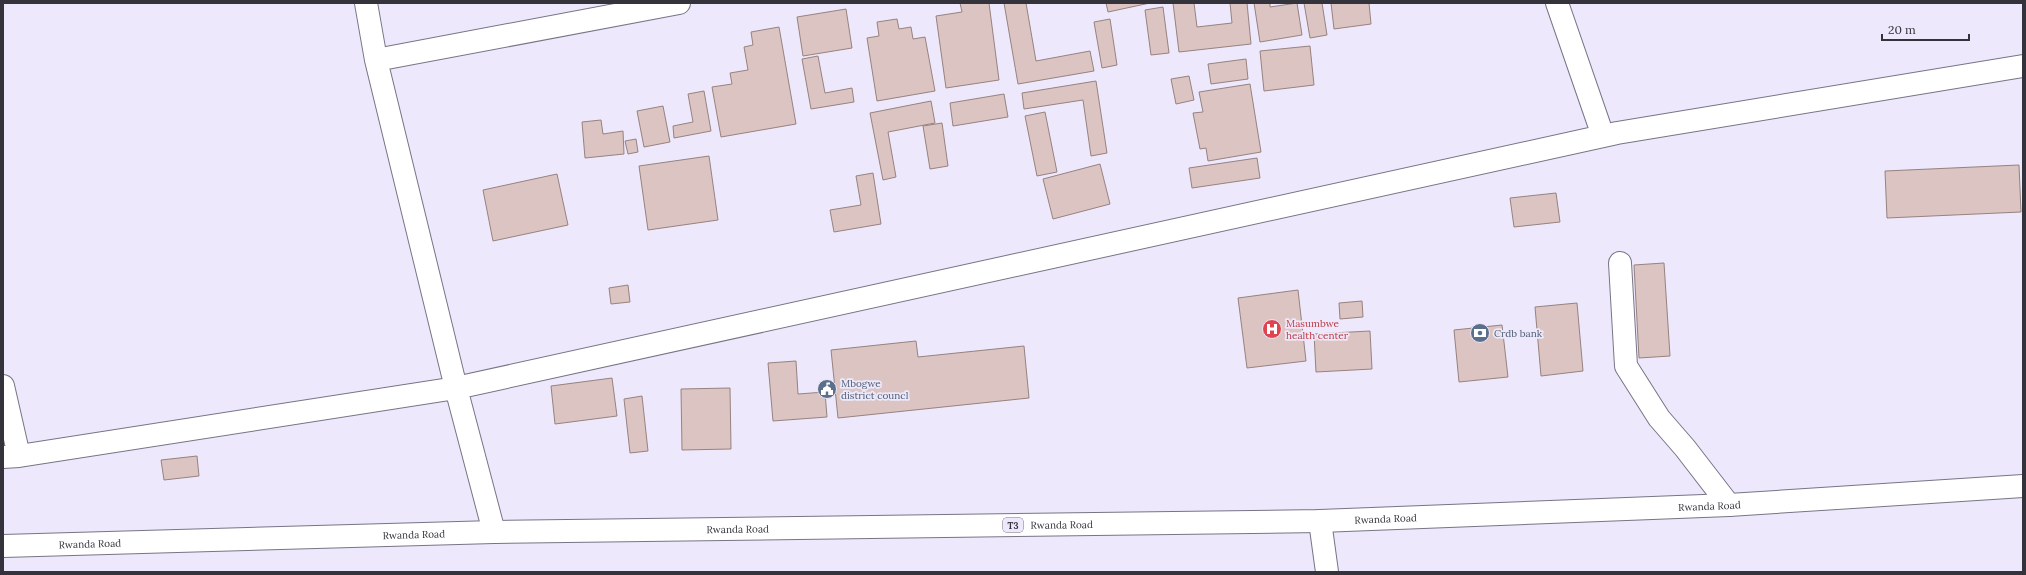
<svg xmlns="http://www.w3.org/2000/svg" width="2026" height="575" font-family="Lora,serif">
	<rect width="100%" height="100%" fill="#ede8fb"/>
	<path fill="#dbc4c1" stroke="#978280" d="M960,3H989L999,80L946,88L936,16L962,12Z
		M1004,3H1026L1036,61L1090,51L1094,71L1018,84Z
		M1106,3H1150L1108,12Z
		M1173,3H1194L1197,27L1232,23L1230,3H1247L1251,44L1179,52Z
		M1254,3H1270V7L1297,3L1302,35L1260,42Z
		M1304,3H1322L1327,35L1310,38Z
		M1331,3H1369L1371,24L1334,29Z
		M1163,7L1169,53L1151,55L1145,10Z
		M846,9L852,48L803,56L797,17Z
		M897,19L899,29L911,27L913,39L925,37L935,91L877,101L867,38L879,36L877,22Z
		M1110,19L1117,65L1102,68L1094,22Z
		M779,27L796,124L721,137L712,87L732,84L730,73L748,70L744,47L753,45L751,32Z
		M1310,46L1314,85L1264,91L1260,51Z
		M818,56L825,93L852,88L854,102L811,109L802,59Z
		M1246,59L1248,79L1211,84L1208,64Z
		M1189,76L1194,100L1176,104L1171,79Z
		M1096,81L1107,153L1091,156L1083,100L1024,109L1022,93Z
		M1250,84L1261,152L1208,161L1206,148L1200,149L1193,113L1203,112L1199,92Z
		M704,91L711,131L674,138L673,126L693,122L688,94Z
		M1004,94L1008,117L953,126L950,103Z
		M931,101L935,123L888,132L896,177L883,180L870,113Z
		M663,106L670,142L644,147L637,111Z
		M1045,112L1057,172L1037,176L1025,116Z
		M601,120L603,134L623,131L624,154L585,158L582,122Z
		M942,123L948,166L930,169L923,126Z
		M636,139L638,152L628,154L625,141Z
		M709,156L718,220L648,230L639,166Z
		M1257,158L1260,178L1192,188L1189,168Z
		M1100,164L1110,204L1053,219L1043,179Z
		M2019,165L2021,212L1887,218L1885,171Z
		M873,173L881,224L834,232L830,210L861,205L856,176Z
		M557,174L568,225L493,241L483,190Z
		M1556,193L1560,222L1514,227L1510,198Z
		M1664,263L1670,356L1639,358L1634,265Z
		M628,285L630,302L611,304L609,288Z
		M1298,290L1306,361L1247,368L1238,298Z
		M1362,301L1363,317L1340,319L1339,303Z
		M1577,303L1583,371L1541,376L1535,307Z
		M1502,325L1508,377L1459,382L1454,330Z
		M1370,331L1372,369L1316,372L1314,334Z
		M916,341L918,357L1024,346L1029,398L838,418L831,350Z
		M796,361L798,394L825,392L827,417L773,421L768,363Z
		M612,378L617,416L555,424L551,386Z
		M730,388L731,449L682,450L681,389Z
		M642,396L648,451L630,453L624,399Z
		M197,456L199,476L164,480L161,460Z"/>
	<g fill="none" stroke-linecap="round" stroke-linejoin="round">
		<defs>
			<path id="minor" d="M366,3L376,60L456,388L494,532
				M1557,3L1603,136
				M376,60L679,3
				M1620,263L1626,366L1659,418L1685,448L1729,505
				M3,386L19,456
				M3,457L19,456L456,388L1617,133L2023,66
				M1320,521L1327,572"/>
			<g id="highway">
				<path id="s1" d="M3,546L494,532L1320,521L1729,505L2023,486"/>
			</g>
		</defs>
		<use href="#minor" stroke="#787485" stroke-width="24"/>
		<use href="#highway" stroke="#787485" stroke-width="24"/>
		<use href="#minor" stroke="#fff" stroke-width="22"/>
		<use href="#highway" stroke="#fff" stroke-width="22"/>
	</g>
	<defs>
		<symbol id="hospital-disc" viewBox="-11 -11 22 22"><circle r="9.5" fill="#e0444e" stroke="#ede8fb"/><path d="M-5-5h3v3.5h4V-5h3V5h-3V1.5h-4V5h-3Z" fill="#fff"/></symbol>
		<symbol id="bank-disc" viewBox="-11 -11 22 22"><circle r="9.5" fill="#5c6f8a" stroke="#ede8fb"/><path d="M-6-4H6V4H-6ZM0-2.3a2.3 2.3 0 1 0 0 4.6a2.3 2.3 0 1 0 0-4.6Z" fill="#fff"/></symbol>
		<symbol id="civic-disc" viewBox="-11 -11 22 22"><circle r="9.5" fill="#5c6f8a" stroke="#ede8fb"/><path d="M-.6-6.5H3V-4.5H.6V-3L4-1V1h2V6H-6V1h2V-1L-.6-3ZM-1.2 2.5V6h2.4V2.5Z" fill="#fff"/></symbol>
	</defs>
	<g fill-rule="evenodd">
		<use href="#hospital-disc" x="1261" y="318" width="22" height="22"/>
		<use href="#bank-disc" x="1469" y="322" width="22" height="22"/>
		<use href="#civic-disc" x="816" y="378" width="22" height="22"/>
	</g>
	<g text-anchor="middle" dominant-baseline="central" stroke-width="3.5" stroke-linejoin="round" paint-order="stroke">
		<rect fill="#ede8fb" stroke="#6c6974" stroke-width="1" x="1003" y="518" width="20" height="14" rx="3"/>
		<g font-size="9" font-weight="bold" fill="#34323a">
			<text x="1013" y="525">T3</text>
		</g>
		<g font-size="10" fill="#be3a42" stroke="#ede8fb" text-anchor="start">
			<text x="1286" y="323">Masumbwe<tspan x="1286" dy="12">health center</tspan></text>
		</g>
		<g font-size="10" fill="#4e5e75" stroke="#ede8fb" text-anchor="start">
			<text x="1494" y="333">Crdb bank</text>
			<text x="841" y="383">Mbogwe<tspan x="841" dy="12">district councl</tspan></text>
		</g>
		<g font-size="10" fill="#34323a" stroke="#ede8fb">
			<text stroke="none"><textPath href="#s1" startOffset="1707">Rwanda Road</textPath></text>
			<text stroke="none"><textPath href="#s1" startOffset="1383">Rwanda Road</textPath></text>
			<text stroke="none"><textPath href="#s1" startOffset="1059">Rwanda Road</textPath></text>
			<text stroke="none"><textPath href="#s1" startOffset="735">Rwanda Road</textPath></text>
			<text stroke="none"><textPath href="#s1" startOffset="411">Rwanda Road</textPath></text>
			<text stroke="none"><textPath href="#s1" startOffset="87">Rwanda Road</textPath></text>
		</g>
	</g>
	<rect width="2026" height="575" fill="none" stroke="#34323a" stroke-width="8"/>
	<path d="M1882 34v6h87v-6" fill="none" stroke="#34323a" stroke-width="2"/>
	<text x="1888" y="34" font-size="12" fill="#34323a" stroke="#ede8fb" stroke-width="3" paint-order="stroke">20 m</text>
</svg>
